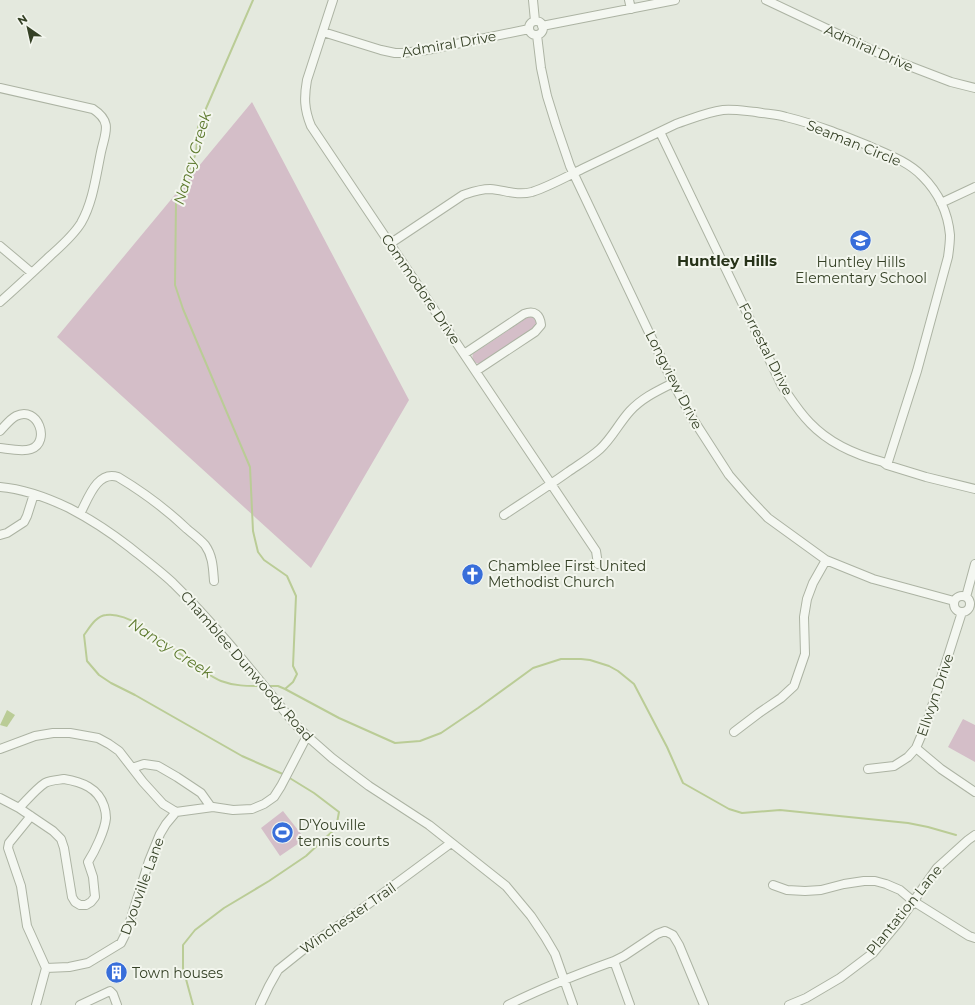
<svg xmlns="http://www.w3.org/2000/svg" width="975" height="1005" font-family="Montserrat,sans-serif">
	<rect width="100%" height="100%" fill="#e4e9de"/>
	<path fill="#d4bec8" d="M252,102L409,400L311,568L57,337Z
		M531,316C537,318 538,323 535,327L480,364C474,364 471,359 473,354L528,317Z
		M963,719L975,725V762L948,747Z
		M283,811L305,839L280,856L261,828Z"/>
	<path fill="#bacc96" d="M7,710L15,715L7,727L0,725Z"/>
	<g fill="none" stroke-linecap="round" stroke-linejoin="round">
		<path stroke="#bacc96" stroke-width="2" d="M253,0L198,127L196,153L176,202L175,285L183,309L250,467L253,531L258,552L264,560L287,576L296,596L293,666L297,674L293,682L285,689
			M261,686C247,686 234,686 221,681C189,668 139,610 106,615C96,616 90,627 84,635L87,661L99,675L111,683L135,695L242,756L285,775
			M267,686H278L285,689L339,718L395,743L420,741L441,733L478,708L533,668L561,659H581L590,660L609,666L618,671L634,684L667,747L683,783L729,809L742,813L780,810L908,823L928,827L956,835
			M193,1005L183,968V945L195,930L224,908L269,881L306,856L336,828L339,812L314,793L288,777"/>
		<defs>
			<path id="minor" d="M333,0L307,80C304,97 304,109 311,126L596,551L598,564
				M533,0L535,21
				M629,0L631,9
				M766,0L891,59L951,82L975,88
				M529 28a7 7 0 1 1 14 0a7 7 0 1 1-14 0Z
				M542,26L675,0
				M323,32L381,50L395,53H403L427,50L529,29
				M537,35L541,68L547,96L556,125L570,166L673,383L691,416L729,475L749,498L768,518L826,560L873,579L954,601
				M0,88L93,109C113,122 105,133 101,152C96,176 93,202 81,223C73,236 61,246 50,256C33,272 17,287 0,302
				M660,132L782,386C791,399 799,412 810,423C829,443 856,455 883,462L887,465L926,477L975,489
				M941,203L975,187
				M391,243L463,195C472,192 480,189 490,189C505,190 516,196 532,192C550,186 566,177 582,169C614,154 645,139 676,124C691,119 707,112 723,110C734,109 745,111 756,112C766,114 777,114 786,117C815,124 842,135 869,146C887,154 909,162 922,176C938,192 948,213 950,235C950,242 949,250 948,257L917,371L887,465
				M0,246L32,273
				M464,354L524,314C535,310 540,315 541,325L535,332L476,371
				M0,431C5,426 10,419 16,416C38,405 51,442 31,449C23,452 9,449 0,448
				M0,487C24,489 48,498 69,508C90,519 110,532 128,546C143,558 159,570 173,583C217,626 255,675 294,723L307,736L332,758L369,786L429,825L506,886L531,916L545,937L555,954L573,1005
				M80,514C88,499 97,470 118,477C143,492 166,509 187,529C193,534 200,539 205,545C213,556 213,569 214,581
				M504,515C525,501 547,487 568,472C578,465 590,458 600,449C612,438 619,423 630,411C642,398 657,391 673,383
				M0,535L7,533L24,522L27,516L34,494
				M954 604a8 8 0 1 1 16 0a8 8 0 1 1-16 0Z
				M966,597L975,564
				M734,732L759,713L781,698L794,686L805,654L804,617L807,599L813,583L826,560
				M916,748L941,769L975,792
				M0,749L35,736L53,733H70L98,738L109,744L119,751L143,782L163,804L176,812L213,807L233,810L252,809L264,804L274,797L281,786L307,736
				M132,768L144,764L158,766L177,777L201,793L211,807
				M868,769L894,766L908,757L916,748L927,722L962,612
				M64,779C82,782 98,788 104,806C105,809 106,814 106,818C105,830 95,851 88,862L93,877L95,897L91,902L86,905H80L75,902L72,897L64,848L61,839L53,831L19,808C27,800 36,789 45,783C51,780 58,780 64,779Z
				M0,798L19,808
				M31,816L9,843L8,848L21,886L27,926L46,968
				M773,885L787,890L805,891L821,890L844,884L864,881H875L886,884L900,890L913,901L969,936L975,938
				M46,968L69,967L88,963L121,943L127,931L149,861L160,834L166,824L176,812
				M36,1005L46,968
				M80,1005L110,991L113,994L117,1005
				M260,1005L269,986L278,970L308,946L344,922L451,843
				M508,1005C542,988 578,974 614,961
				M630,1005L614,961L624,956L657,934L665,931L673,935L679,945L704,1005
				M789,1005L806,998L840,978L873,953L898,923L937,868L968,840L975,835"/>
		</defs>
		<use href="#minor" stroke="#acb3a3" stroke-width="10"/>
		<use href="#minor" stroke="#f4f7f1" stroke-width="8"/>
	</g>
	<defs>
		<symbol id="school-disc" viewBox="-11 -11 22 22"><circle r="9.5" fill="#386eda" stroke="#f3f6ee"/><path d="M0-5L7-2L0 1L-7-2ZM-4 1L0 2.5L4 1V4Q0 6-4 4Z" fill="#fff"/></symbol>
		<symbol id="church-disc" viewBox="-11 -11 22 22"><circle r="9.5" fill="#386eda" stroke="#f3f6ee"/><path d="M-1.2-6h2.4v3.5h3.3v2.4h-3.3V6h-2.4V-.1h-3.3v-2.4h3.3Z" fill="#fff"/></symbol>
		<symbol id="stadium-disc" viewBox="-11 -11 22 22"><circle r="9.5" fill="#386eda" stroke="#f3f6ee"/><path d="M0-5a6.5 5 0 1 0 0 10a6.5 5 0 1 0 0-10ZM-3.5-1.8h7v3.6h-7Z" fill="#fff"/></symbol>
		<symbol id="building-disc" viewBox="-11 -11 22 22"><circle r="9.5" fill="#386eda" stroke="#f3f6ee"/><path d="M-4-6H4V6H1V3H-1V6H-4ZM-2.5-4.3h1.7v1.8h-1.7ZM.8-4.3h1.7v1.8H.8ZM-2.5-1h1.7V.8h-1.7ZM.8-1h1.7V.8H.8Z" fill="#fff"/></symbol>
	</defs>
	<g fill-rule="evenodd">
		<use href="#school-disc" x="848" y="228" width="25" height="25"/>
		<use href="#church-disc" x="460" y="562" width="25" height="25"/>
		<use href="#stadium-disc" x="270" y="820" width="25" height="25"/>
		<use href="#building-disc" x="104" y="960" width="25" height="25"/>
	</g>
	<g text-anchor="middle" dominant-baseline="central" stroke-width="4" stroke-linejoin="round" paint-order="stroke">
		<g font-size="14" fill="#354126" stroke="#f3f6ee">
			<text transform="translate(449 44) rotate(-10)">Admiral Drive</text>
			<text transform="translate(869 48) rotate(24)">Admiral Drive</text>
			<text transform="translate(854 143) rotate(22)">Seaman Circle</text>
			<text transform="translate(421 289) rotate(56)">Commodore Drive</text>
			<text transform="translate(766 349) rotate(63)">Forrestal Drive</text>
			<text transform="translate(674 380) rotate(63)">Longview Drive</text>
			<text transform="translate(247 666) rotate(49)">Chamblee Dunwoody Road</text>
			<text transform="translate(935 695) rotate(-71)">Ellwyn Drive</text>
			<text transform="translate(142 886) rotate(-70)">Dyouville Lane</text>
			<text transform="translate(904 910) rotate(-51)">Plantation Lane</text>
			<text transform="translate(348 918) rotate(-35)">Winchester Trail</text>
		</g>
		<g font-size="14" fill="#354126" stroke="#f3f6ee" text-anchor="start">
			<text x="861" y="262" text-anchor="middle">Huntley Hills<tspan x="861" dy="16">Elementary School</tspan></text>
			<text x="488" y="566">Chamblee First United<tspan x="488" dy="16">Methodist Church</tspan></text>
			<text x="298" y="825">D'Youville<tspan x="298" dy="16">tennis courts</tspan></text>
			<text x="132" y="973">Town houses</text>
		</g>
		<g font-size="15" font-style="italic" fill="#5c792c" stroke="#f3f6ee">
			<text transform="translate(192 158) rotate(-73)">Nancy Creek</text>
			<text transform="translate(171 648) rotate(33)">Nancy Creek</text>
		</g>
		<g font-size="15" font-weight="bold" fill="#263218" stroke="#f3f6ee">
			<text x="727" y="260">Huntley Hills</text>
		</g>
	</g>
	<g transform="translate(28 28) rotate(326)" stroke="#f3f6ee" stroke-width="3" paint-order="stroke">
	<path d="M0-3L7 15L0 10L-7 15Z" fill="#354126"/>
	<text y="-6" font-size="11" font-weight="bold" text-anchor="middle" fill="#354126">N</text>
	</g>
</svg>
